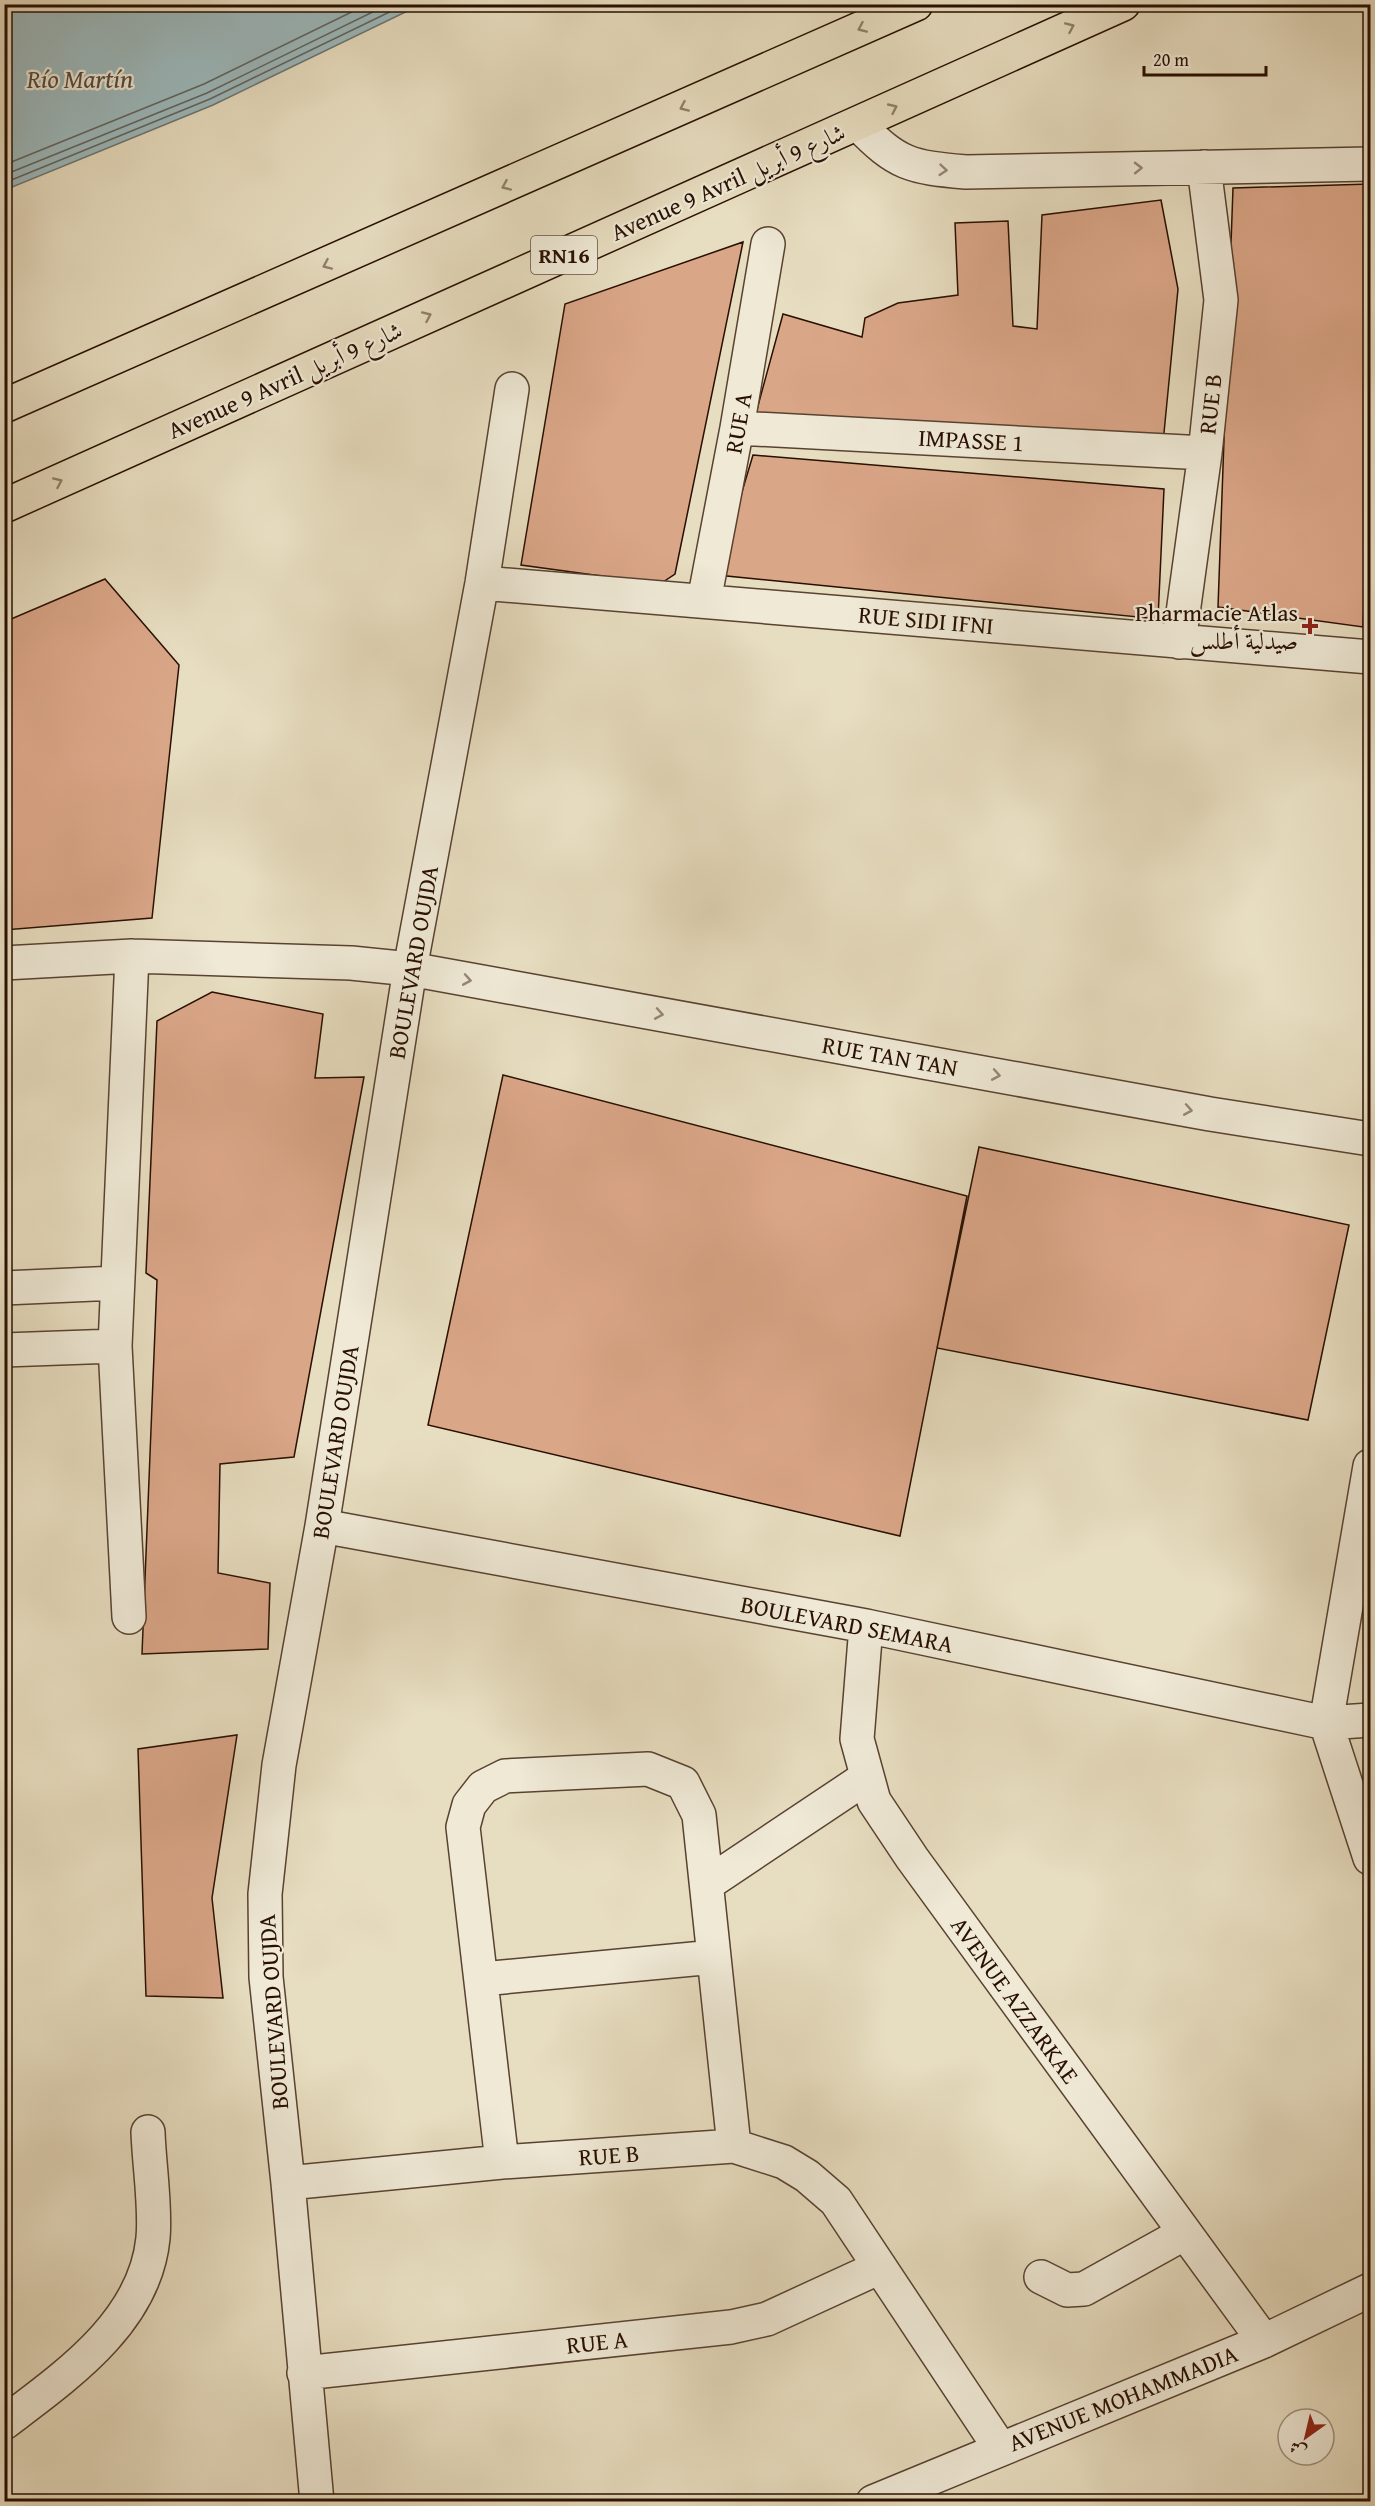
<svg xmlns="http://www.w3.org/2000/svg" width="1375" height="2506" font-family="'Gentium Book Plus',Amiri,serif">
	<rect width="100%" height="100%" fill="#e7ddc0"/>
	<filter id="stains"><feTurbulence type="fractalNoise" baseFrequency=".00333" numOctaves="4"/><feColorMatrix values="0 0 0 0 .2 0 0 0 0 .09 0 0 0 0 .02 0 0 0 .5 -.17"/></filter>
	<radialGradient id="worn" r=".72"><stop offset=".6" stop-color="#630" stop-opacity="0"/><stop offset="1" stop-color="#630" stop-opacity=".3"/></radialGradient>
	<path fill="#9cb9bd" stroke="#6e7571" stroke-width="1.5" d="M5,4H420V5L213,105L5,190Z"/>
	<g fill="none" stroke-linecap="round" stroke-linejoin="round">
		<path stroke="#62645e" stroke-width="1.5" d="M4,165L204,84L368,4
			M4,175L207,93L389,4
			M4,183L210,99L406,4"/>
	</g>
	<path fill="#daa688" stroke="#280f00" stroke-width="1.5" d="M1370,184V446L1363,627L1218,607L1233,188Z
		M1161,200L1178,289L1163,443L756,413L783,314L862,337L865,318L898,303L958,295L955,223L1008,221L1013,326L1037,329L1042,215Z
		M743,242L675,574L660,584L521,565L565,304Z
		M753,455L1164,489L1158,619L717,575Z
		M105,579L179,665L152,918L4,930V622Z
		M212,992L323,1014L315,1078L364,1077L294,1457L220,1464L218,1573L270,1583L268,1649L142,1654L157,1280L146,1273L157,1021Z
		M503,1075L967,1196L900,1536L428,1425Z
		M979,1147L1349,1225L1308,1420L937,1348Z
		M237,1735L212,1898L223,1998L146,1996L138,1749Z"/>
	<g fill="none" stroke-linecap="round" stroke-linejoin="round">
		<defs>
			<path id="minor" d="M858,124C898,165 910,167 966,172L1370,164
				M737,428L1205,453
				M482,583L1370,657
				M704,601L737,428L768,244
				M1179,642L1205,453L1221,300L1204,167
				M4,963L132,956L351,963L410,969L1210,1114L1370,1139
				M4,1288L117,1283
				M4,1350L115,1346
				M1370,1466L1326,1723L1370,1858
				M322,1526L866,1626L1326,1723L1370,1720
				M129,1617L115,1346L132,956
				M866,1626L857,1739L874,1801L912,1858L1264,2341
				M707,1884L867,1777
				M482,1979L714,1957
				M502,2162L463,1827L469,1805L483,1787L505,1776L648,1769L683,1783L699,1815L734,2146
				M288,2183L502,2162L734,2146L784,2162L807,2176L836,2201L1000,2448
				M1041,2277L1067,2290L1084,2289L1185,2233
				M304,2373L731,2327L767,2319L880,2267
				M4,2423C66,2376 145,2322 153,2238C156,2207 149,2164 148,2132
				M317,2502L288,2183L266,1977L265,1894L279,1765L322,1526L410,969L482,583L512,389
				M873,2502L1264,2341L1370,2290"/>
			<path id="highway" d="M4,406L916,4
				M4,506L1123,4"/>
		</defs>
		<use href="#minor" stroke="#584230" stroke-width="36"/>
		<use href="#highway" stroke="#280f00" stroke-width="36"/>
		<use href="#minor" stroke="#efe9d6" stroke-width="33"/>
		<use href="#highway" stroke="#e7ddc0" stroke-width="33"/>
	</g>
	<defs><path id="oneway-chevron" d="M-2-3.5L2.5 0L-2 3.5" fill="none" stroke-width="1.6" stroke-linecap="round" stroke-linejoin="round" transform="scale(1.5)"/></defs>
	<g stroke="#91806a">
		<use href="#oneway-chevron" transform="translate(1070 27) rotate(-24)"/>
		<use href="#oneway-chevron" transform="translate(862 28) rotate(156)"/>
		<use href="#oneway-chevron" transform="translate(684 107) rotate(156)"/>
		<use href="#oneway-chevron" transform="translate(893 108) rotate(-25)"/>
		<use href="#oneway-chevron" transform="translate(506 186) rotate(156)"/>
		<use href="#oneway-chevron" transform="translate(327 265) rotate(156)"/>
		<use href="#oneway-chevron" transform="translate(427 316) rotate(-24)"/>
		<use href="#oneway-chevron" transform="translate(58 482) rotate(-24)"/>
	</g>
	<g stroke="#958776">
		<use href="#oneway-chevron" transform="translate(1138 168) rotate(-1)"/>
		<use href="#oneway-chevron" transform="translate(943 170) rotate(5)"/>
		<use href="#oneway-chevron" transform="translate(467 980) rotate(10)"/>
		<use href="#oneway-chevron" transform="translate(659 1014) rotate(10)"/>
		<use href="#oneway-chevron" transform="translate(996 1075) rotate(10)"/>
		<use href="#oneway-chevron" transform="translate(1188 1110) rotate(10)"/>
	</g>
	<path fill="#8f2418" stroke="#efe9d6" stroke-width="2" d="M1307 617h6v6h6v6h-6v6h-6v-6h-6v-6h6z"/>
	<g text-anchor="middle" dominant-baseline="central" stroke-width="4.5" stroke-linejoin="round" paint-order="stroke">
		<rect fill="#efe9d6" stroke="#645040" stroke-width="1.5" x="531" y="236" width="66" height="38" rx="4.5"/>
		<g font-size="22" font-weight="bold" fill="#280f00">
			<text x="564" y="255">RN16</text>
		</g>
		<g font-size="24" fill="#280f00" stroke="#efe9d6">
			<text transform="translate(728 182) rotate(-24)">Avenue 9 Avril شارع 9 أبريل</text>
			<text transform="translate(285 380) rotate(-24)">Avenue 9 Avril شارع 9 أبريل</text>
			<text transform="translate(1210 404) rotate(-84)">RUE B</text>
			<text transform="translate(738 423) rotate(-80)">RUE A</text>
			<text transform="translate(971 440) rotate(3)">IMPASSE 1</text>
			<text transform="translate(926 620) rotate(5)">RUE SIDI IFNI</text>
			<text transform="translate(413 962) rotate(-80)">BOULEVARD OUJDA</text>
			<text transform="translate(890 1056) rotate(10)">RUE TAN TAN</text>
			<text transform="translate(335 1442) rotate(-81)">BOULEVARD OUJDA</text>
			<text transform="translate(847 1624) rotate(11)">BOULEVARD SEMARA</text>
			<text transform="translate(1015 2000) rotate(54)">AVENUE AZZARKAE</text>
			<text transform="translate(273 2012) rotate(-94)">BOULEVARD OUJDA</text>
			<text transform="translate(609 2155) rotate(-4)">RUE B</text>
			<text transform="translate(597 2342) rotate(-6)">RUE A</text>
			<text transform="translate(1123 2398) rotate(-22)">AVENUE MOHAMMADIA</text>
		</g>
		<g font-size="24" fill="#280f00" stroke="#efe9d6" text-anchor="end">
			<text x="1298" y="612">Pharmacie Atlas<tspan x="1298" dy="28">صيدلية أطلس</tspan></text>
		</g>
		<g font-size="26" font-style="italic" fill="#514a42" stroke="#efe9d6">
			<text x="80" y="78">Río Martín</text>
		</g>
	</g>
	<rect width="1375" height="2506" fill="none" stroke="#e7ddc0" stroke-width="24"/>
	<rect x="6" y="6" width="1363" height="2494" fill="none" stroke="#280f00" stroke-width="3"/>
	<rect x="12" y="12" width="1351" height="2482" fill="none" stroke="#280f00" stroke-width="1.5"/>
	<g transform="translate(1306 2437) rotate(214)"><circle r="28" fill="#efe9d6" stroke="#9f9280" stroke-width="1.5"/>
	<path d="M0-4.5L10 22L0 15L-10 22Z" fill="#8f2418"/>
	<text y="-9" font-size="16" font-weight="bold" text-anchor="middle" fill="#280f00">ش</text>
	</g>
	<path d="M1144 66v9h122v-9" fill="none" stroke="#280f00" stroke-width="3"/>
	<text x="1153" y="66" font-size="18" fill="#280f00" stroke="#efe9d6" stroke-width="4.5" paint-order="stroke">20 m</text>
	<rect width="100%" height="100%" filter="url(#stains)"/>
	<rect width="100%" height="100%" fill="url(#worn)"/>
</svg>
